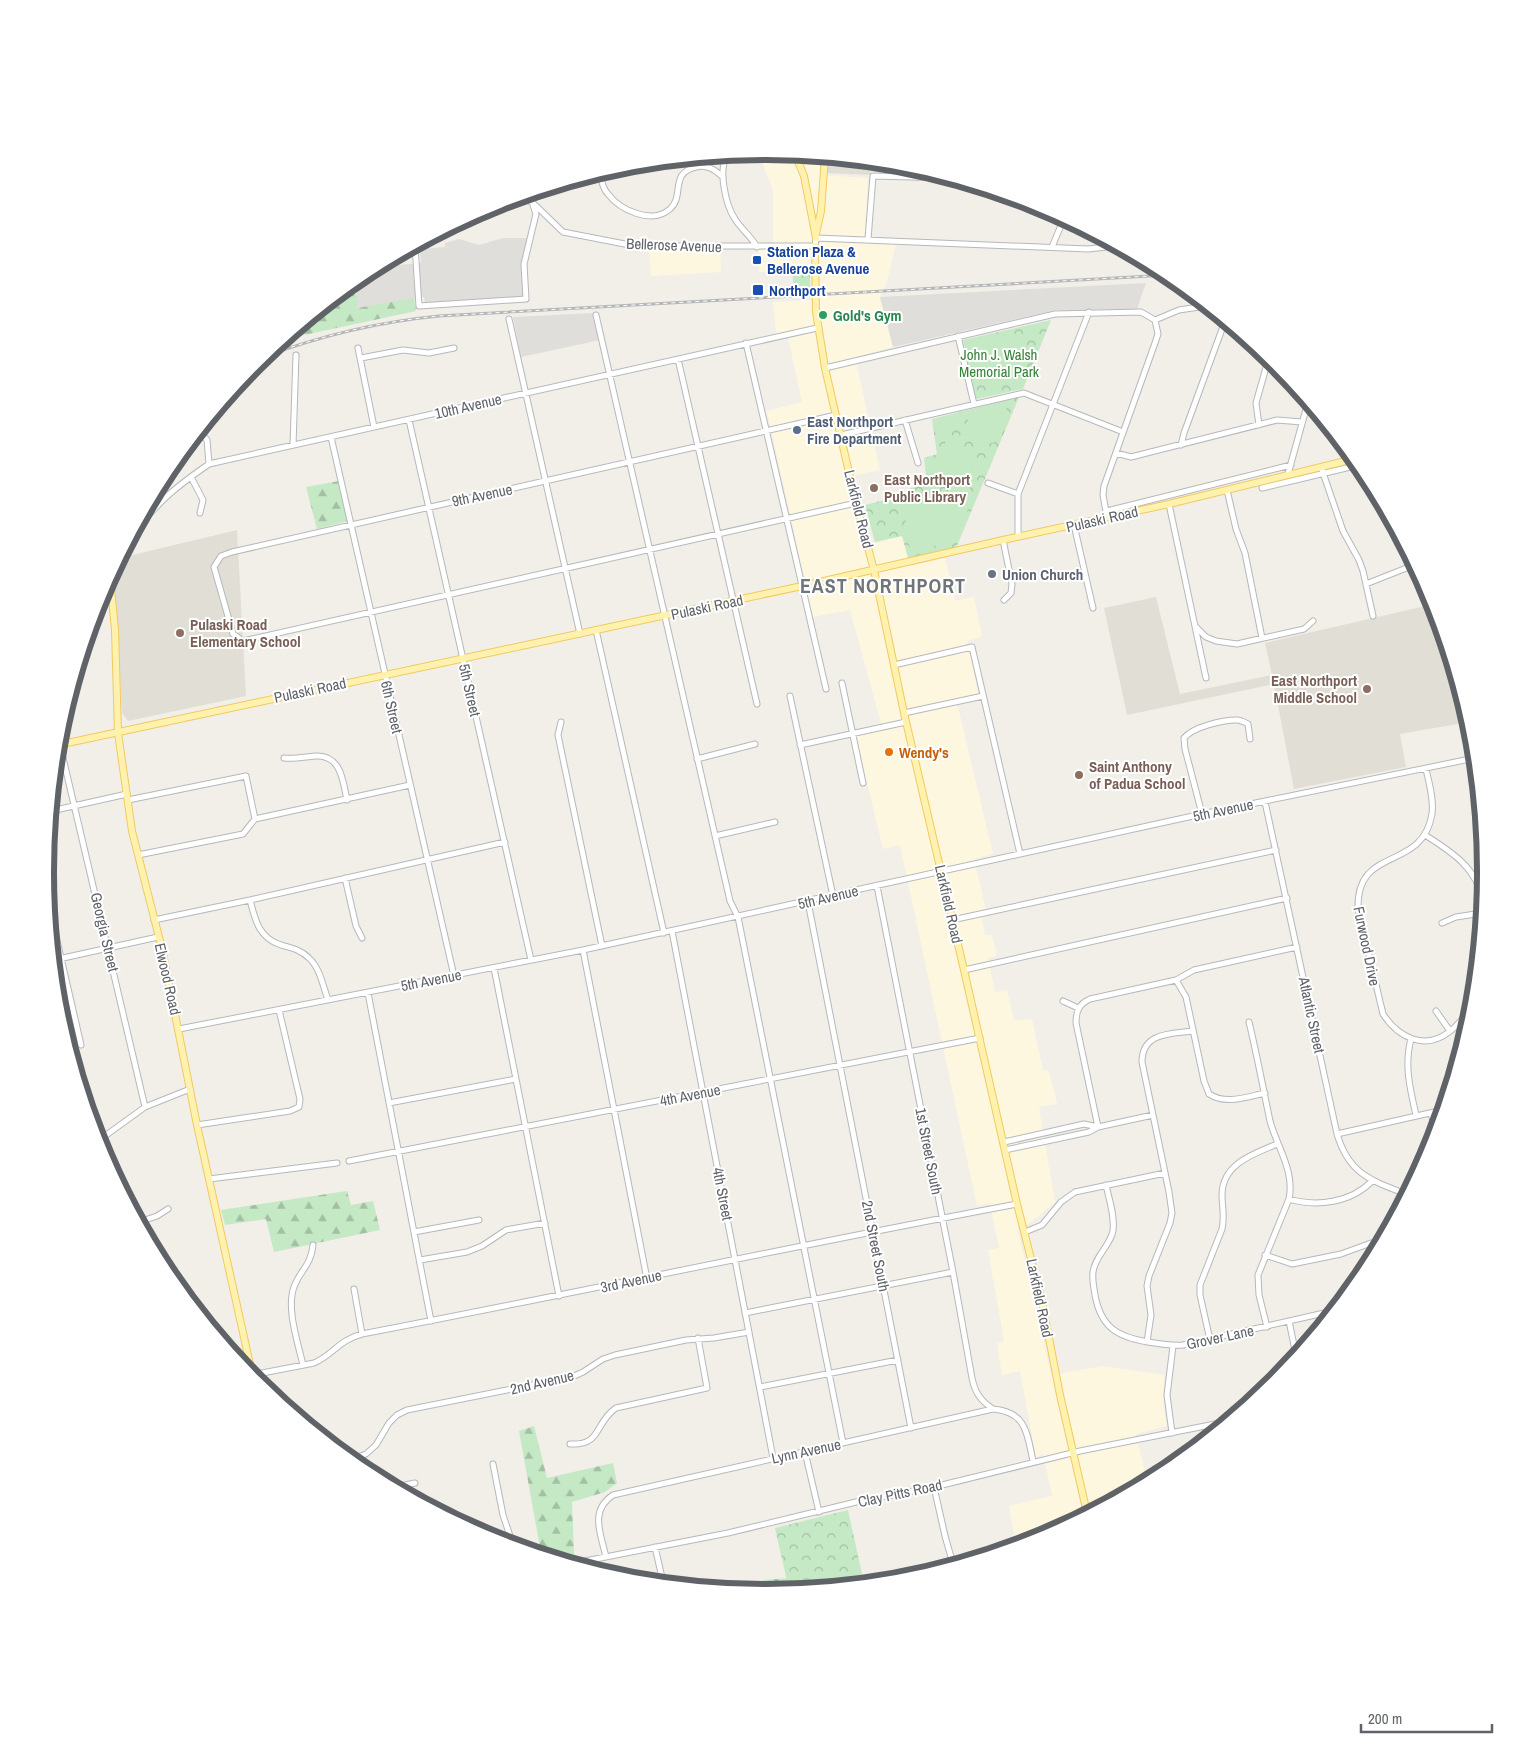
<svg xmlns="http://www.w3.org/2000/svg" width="1531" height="1744" font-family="'Archivo Narrow',sans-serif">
	<defs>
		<pattern id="forest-firs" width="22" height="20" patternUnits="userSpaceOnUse" patternTransform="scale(1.25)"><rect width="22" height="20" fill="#c5e8c5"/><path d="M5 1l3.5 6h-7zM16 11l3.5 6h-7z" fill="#a3c0a4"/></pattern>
		<pattern id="park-crowns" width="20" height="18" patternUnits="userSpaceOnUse" patternTransform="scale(1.25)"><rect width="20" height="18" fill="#c5e8c5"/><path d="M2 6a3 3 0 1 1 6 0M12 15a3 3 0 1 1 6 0" fill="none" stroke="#a3c0a4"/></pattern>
	</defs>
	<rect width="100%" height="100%" fill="#f1efe8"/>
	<path fill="#fef7e0" d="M758,152H766L821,157L820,175L868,178L864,243H896L887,282L880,297L893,347L855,357L880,470L846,477L863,546L902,536L911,566L945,558L955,601L974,597L982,637L967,641L978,694L956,699L993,854L974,859L986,910L980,911L985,935H992L997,956L988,958L995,992L1007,990L1014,1021L1032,1019L1043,1070L1049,1071L1057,1104L1039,1107L1055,1202L1029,1224L1017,1227L1051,1375L1103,1366L1164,1375L1163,1403L1167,1426L1136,1434L1147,1481L1041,1538L1016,1545L1009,1506L1052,1496L1043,1454L1036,1457L1020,1371L1002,1375L997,1343L1004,1341L988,1250L999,1248L990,1203L977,1206L900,845L883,849L856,736L883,730L850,610L813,617L767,411L802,402L788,337L777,340L773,302L816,300L815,270L759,272L758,250H773V190Z
		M649,250H720L721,272L651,276Z"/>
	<path fill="#e0deda" d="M503,238H529L522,263L523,298L425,303L424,297L357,308V280L375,267L421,263L420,249L445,247V243L459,239L479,245Z
		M1146,283L1137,309L1056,310L893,347L880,297Z
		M595,313L600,340L521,357L513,317Z"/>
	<path fill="#e1ded6" d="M827,158L906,165L916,168V173L871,170L870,175L825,173Z
		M237,530L246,696L128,721L122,713L114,570L120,558Z
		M1156,597L1180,694L1272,675L1265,643L1434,604L1469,722L1400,734L1406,767L1294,789L1274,684L1127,715L1104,608Z"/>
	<path fill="url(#forest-firs)" d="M357,294V308L414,298L416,311L304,335L279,344L315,314L329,312L330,302L337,296Z
		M339,481L348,521L317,529L306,487Z
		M347,1191L351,1205L373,1201L380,1230L274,1252L266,1219L225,1225L221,1210Z
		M534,1426L547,1478L613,1463L617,1483L605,1492L572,1502L574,1554L557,1558L541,1553L519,1431Z
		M790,1578L793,1590L765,1592L763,1580Z"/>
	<path fill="url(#park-crowns)" d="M810,270V291L794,292L792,271Z
		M1051,320L1023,389L976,399L963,340Z
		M1019,397L956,548L908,558L902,536L875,542L865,505L907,494L908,489L927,484L924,458L937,454L932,419Z
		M848,1510L864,1583L789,1590L775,1528Z"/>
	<path fill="#c5e8c5" d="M1012,334C1020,366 1008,375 978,382L969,342Z
		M1009,401L996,442L974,447L966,411Z
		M952,416L955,427L951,434L937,439L933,420Z
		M949,436C976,447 978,473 966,496L927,474Z
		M909,494L973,498L954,539L928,548L911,552L905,530Z"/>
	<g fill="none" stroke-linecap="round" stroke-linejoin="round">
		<defs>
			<path id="minor" d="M728,155C717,168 726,206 735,219C741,229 751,236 757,247
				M600,173C601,180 603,189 608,194C620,210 652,225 670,209C685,196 669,173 696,167C707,164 715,170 723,177
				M518,198L532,202L563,232L635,246H815L816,238L1088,249L1116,246
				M868,239L873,176L949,178
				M415,246L419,306L526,299L524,264L536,214L532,202V194
				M1052,247L1064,218
				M596,315L730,901L738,917L843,1443
				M509,319L580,634
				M1155,320L1179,310L1206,306
				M958,336L974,404
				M746,343L826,689
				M358,348L374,427
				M361,358L403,350L429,353L454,348
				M678,359L757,704
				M825,368L1055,314L1141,312L1155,320
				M836,415L232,552L221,556L214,567L233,634L243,641L856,503
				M409,420L531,960
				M905,420L918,463
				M1259,425L1256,403L1269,357
				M201,433L207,440L209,464
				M841,435L1024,393L1123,432
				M331,437L454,976
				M293,445L296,355
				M1181,445L1184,433L1225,321
				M1116,453L1131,457L1277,420L1302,422
				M1321,467L1343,531L1359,560L1363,571L1373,616
				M1288,474L1308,402
				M191,477L203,500L200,513
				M988,483L1018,494
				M1262,488L1359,465
				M1227,490L1236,529L1245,553L1262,638
				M155,494L162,501
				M1169,504L1206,678
				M1107,511L1291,465
				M1107,517L1103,495L1104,486L1155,343L1158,334L1155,320
				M139,523C148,517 154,509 162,501C176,487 193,475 209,464L817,328
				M1074,525L1093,608
				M1018,536V494L1089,312
				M1003,540L1012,584L1011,593L1004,600
				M1366,584L1414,565
				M1196,627L1206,637L1216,641L1237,644L1304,629L1313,621
				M596,630L664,933
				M894,665L972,647L1020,854
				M842,683L863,783
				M790,696L833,896
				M904,713L983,696
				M561,722L558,735L602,946
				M800,745L906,722
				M63,758L145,1107
				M284,758C295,759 304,757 315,756C341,754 343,781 347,800
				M697,759L755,744
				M1426,769C1429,783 1434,799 1432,814C1422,873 1356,844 1358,909L1383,1014C1398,1037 1424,1051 1449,1032C1459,1025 1466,1014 1473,1005
				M128,800L246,776L255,819
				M1265,802L1337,1134C1349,1174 1370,1180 1406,1194
				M51,811L127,794
				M1202,814L1185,749L1184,738C1193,727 1222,720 1237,720C1241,720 1244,722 1248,724L1250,739
				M1425,835C1452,852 1477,868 1483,901
				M715,836L775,822
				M138,855L243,834L255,819L410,785
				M345,878L356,926L362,938
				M877,886L953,1272L972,1378C975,1393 981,1401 993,1409
				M47,897L81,1045
				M250,900C255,920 259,938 281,945C292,948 301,950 309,958C320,968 323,986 328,1000
				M808,902L911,1428
				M154,920L250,900L505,842
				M952,920L1276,850
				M1442,923L1456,917L1482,913
				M672,931L773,1458
				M583,950L647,1279
				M54,960L158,937
				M494,968L559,1296
				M964,970L1287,898
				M1176,980L1186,997L1204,1081L1209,1094C1226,1105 1246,1097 1265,1093
				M368,993L431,1321
				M1063,1001L1078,1008
				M1436,1011L1450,1031
				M1249,1022C1257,1055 1263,1088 1270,1121C1277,1147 1295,1171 1289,1199L1258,1275L1259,1295L1267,1327
				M179,1029L583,950L1202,814L1475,758
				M1411,1039C1404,1065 1410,1089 1416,1115
				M389,1103L516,1079
				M1431,1113L1436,1133
				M197,1125L290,1111L299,1107L300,1099L279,1010
				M1098,1127L1076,1023C1076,1011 1079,1004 1090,999L1176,980L1194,970L1297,947
				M1337,1134L1443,1110
				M98,1141L145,1107L190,1089
				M1004,1142L1084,1124L1098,1127
				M1005,1150L1089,1132L1098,1127L1153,1115
				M349,1161L980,1038
				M209,1179L337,1163
				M1106,1185C1109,1199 1115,1216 1113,1231C1110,1246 1095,1256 1093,1272C1092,1280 1094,1288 1095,1295C1101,1328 1118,1337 1148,1342C1160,1344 1171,1346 1183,1345L1333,1311
				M1289,1199C1316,1207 1351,1203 1372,1181
				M139,1222L157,1216L168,1209
				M414,1232L479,1220
				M1025,1232L1042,1225L1061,1202L1075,1192L1165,1173
				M1265,1255L1292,1264L1341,1254L1371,1243L1381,1242
				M420,1260L467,1252L482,1246L506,1230L545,1223
				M354,1289L362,1334
				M745,1313L953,1272
				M1289,1321L1296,1355
				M1210,1340L1200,1295V1285L1222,1229C1225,1217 1222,1206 1222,1194C1223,1163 1254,1154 1277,1144
				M1147,1342L1151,1315L1147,1286L1149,1276L1170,1223L1172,1213L1169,1192L1142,1062C1142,1032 1171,1034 1193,1031
				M303,1365C298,1343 286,1308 294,1287C300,1270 311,1266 313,1245
				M252,1375L314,1363C334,1354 339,1340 362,1334C581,1292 798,1245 1017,1204
				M760,1387L898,1360
				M1172,1433L1167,1395L1173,1346
				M570,1444C602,1446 594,1423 616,1408L707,1388L698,1338
				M805,1452L819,1512
				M351,1459L366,1454L376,1445L389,1423L397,1415L407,1410L572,1377L583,1372L603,1359L615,1355L686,1340L714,1338L749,1332
				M493,1464L503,1515L513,1545
				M395,1487L415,1483
				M934,1487L945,1536L953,1564
				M655,1547L663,1582
				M606,1557C601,1534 589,1511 613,1495L993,1409C1027,1412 1027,1434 1033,1461
				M575,1563L728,1533L856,1502L934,1487L1080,1451L1225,1422"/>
			<path id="major" d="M795,154L804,176L816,238
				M816,234L821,211L825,157
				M815,246L816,312L825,368L856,503L874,570L904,713L964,970L1017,1204L1042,1302L1060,1395L1087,1513
				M110,577L115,630L118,733L132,831L162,949L197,1125L253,1378
				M58,745L802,586L1003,540L1169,504L1354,459"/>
		</defs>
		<use href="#minor" stroke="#b5b8bc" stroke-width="7"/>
		<use href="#major" stroke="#f2c960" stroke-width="8"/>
		<use href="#minor" stroke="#fff" stroke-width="5"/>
		<use href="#major" stroke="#fff2af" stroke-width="6"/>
		<defs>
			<path id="rail" d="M261,358C319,336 377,322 439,316L1168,275"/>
		</defs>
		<use href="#rail" stroke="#b6b7b8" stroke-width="3"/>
		<use href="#rail" stroke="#fff" stroke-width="1" stroke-dasharray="4" stroke-linecap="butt"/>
	</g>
	<g fill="#1a4fb4" stroke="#fff" stroke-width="2">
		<rect x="752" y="255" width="10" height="10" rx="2.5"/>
		<rect x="752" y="284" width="12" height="12" rx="2.5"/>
	</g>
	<circle fill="#2e9e5b" stroke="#fff" stroke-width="2" cx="823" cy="315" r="5"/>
	<circle fill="#5c6f8a" stroke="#fff" stroke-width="2" cx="797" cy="430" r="5"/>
	<g fill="#8d6e63" stroke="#fff" stroke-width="2">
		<circle cx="874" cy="488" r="5"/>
		<circle cx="180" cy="633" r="5"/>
		<circle cx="1367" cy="689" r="5"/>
		<circle cx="1079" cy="775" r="5"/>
	</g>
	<circle fill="#6b7280" stroke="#fff" stroke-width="2" cx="992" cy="574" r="5"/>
	<circle fill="#e8710a" stroke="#fff" stroke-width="2" cx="889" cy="752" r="5"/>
	<g text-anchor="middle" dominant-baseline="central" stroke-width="4" stroke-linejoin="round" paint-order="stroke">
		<g font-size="15" fill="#5f6368" stroke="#fff">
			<text transform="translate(674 245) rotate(2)">Bellerose Avenue</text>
			<text transform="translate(468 406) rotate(-13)">10th Avenue</text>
			<text transform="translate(482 495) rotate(-12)">9th Avenue</text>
			<text transform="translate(859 509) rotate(76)">Larkfield Road</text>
			<text transform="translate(1102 519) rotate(-13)">Pulaski Road</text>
			<text transform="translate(707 607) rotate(-12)">Pulaski Road</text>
			<text transform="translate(310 690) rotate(-12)">Pulaski Road</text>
			<text transform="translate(470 690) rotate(77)">5th Street</text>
			<text transform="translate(392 707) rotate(77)">6th Street</text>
			<text transform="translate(1223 810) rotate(-12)">5th Avenue</text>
			<text transform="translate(828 897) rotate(-13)">5th Avenue</text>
			<text transform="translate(949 904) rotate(77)">Larkfield Road</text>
			<text transform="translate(105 932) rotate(77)">Georgia Street</text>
			<text transform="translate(1367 946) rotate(78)">Furwood Drive</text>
			<text transform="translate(168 979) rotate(77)">Elwood Road</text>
			<text transform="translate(431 980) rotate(-11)">5th Avenue</text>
			<text transform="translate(1312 1015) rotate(78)">Atlantic Street</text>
			<text transform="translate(690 1095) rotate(-11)">4th Avenue</text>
			<text transform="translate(929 1151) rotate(79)">1st Street South</text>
			<text transform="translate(723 1194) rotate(79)">4th Street</text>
			<text transform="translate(876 1246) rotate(79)">2nd Street South</text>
			<text transform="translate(631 1281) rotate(-12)">3rd Avenue</text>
			<text transform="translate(1040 1298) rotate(78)">Larkfield Road</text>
			<text transform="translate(1220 1337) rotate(-12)">Grover Lane</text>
			<text transform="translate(542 1382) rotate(-13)">2nd Avenue</text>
			<text transform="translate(806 1451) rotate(-12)">Lynn Avenue</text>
			<text transform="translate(900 1493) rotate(-12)">Clay Pitts Road</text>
		</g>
		<g font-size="15" font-weight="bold" fill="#164399" stroke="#fff" text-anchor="start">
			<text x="767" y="251">Station Plaza &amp;<tspan x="767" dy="17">Bellerose Avenue</tspan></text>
			<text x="769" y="290">Northport</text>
		</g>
		<g font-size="15" font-weight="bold" fill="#27864d" stroke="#fff" text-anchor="start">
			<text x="833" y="315">Gold's Gym</text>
		</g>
		<g font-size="15" fill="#348238" stroke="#fff">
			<text x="999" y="354">John J. Walsh<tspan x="999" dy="17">Memorial Park</tspan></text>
		</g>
		<g font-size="15" font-weight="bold" fill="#4e5e75" stroke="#fff" text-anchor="start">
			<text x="807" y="421">East Northport<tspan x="807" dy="17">Fire Department</tspan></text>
		</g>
		<g font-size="15" font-weight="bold" fill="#785e54" stroke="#fff" text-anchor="start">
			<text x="884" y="479">East Northport<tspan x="884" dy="17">Public Library</tspan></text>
			<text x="190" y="624">Pulaski Road<tspan x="190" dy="17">Elementary School</tspan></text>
			<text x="1357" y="680" text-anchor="end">East Northport<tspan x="1357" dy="17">Middle School</tspan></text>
			<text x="1089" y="766">Saint Anthony<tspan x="1089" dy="17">of Padua School</tspan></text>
		</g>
		<g font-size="15" font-weight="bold" fill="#5b616d" stroke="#fff" text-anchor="start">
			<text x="1002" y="574">Union Church</text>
		</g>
		<g font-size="15" font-weight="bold" fill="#c56008" stroke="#fff" text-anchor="start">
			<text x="899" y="752">Wendy's</text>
		</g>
		<g font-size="20" font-weight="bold" letter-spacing="1" fill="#70757a" stroke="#fff">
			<text x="883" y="585">EAST NORTHPORT</text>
		</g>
	</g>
	<path d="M0 0H1531V1744H0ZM765 160H766A711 711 0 0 1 1477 871V873A711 711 0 0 1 766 1584H765A711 711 0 0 1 54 873V871A711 711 0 0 1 765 160Z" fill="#fff" fill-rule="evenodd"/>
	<path fill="none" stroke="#5f6368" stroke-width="6" d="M765 160H766A711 711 0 0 1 1477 871V873A711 711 0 0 1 766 1584H765A711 711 0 0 1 54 873V871A711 711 0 0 1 765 160Z"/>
	<path d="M1361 1724v8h131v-8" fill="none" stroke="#5f6368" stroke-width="2.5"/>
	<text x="1368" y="1724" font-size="15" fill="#5f6368" stroke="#ffffff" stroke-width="4" paint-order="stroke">200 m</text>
</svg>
